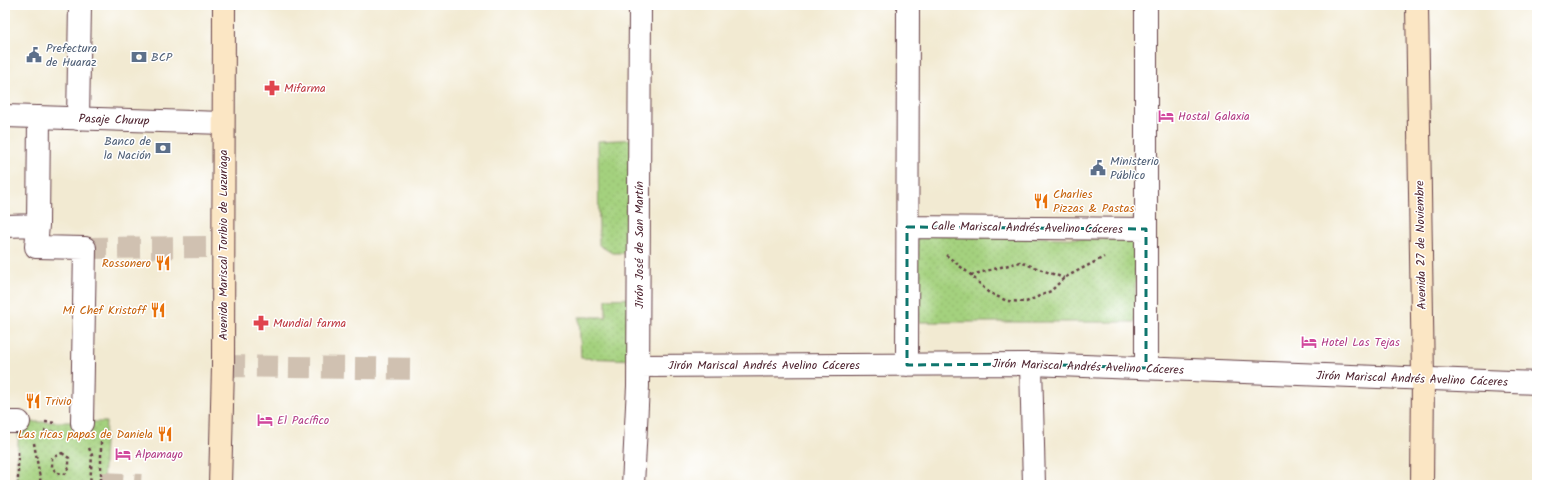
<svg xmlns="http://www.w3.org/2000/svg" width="1542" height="490" font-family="Kalam,sans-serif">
	<defs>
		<pattern id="park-dots" width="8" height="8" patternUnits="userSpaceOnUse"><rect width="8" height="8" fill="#a4d17e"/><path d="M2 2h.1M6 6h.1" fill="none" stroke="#8fb36d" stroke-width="1.8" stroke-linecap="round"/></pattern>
	</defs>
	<rect width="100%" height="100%" fill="#fff"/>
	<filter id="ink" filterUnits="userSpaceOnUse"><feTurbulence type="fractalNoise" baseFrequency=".025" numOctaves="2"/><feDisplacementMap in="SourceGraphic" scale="8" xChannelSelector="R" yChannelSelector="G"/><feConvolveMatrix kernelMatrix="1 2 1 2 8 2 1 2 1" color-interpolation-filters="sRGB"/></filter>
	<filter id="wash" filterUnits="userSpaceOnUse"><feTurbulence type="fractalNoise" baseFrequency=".012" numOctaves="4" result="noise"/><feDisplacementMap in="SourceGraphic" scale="16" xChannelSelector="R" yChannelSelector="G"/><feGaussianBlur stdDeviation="0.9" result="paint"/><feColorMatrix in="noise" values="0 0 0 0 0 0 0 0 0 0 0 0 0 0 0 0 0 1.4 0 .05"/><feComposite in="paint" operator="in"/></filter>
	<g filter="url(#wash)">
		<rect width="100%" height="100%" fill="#f2ead2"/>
		<path fill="url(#park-dots)" stroke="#777854" d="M639,139L638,253H612L599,245L598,141Z
			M917,234L1136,240L1135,322H919Z
			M638,298V360L581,358L579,317H606V299Z
			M19,422H106L103,485H16Z"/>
	</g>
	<g filter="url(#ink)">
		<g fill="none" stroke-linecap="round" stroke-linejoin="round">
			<path stroke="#d0c1b1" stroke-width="22" stroke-dasharray="22 11" stroke-linecap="butt" d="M85,248L223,247
				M223,366L421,369
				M101,483L141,485"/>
			<defs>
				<path id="street" d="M5,116L223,123
					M78,119L80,5
					M38,225L39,117
					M5,226L38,225L36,247L85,248L82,423
					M907,227L1146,229
					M1031,364L1034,485
					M907,365L908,5
					M638,366L1031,364L1537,383
					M1146,368V5
					M5,422H19
					M633,485L638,386L640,5"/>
				<path id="secondary" d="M1417,5L1423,379L1422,485
					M220,485L223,366L224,5"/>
			</defs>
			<use href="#street" stroke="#633d44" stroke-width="24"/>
			<use href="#secondary" stroke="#633d44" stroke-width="24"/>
			<path stroke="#633d44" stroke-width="2.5" stroke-dasharray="3 3" stroke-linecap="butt" d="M946,255L971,275L988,292L1007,301L1026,302L1051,291L1064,278L1104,257
				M971,275L1020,262L1064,278
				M45,422L56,423
				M44,431L57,432
				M101,442V485
				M34,443L41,484L43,485
				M89,448L92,455L90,485
				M62,453L69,458V467L65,474L57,473L52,467V458Z
				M18,485V449"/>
			<use href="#street" stroke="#fff" stroke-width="22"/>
			<use href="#secondary" stroke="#fbe6c4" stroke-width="22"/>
		</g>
	</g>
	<path fill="none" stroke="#0f766e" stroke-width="3" stroke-dasharray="8 5" stroke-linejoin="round" d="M907,227L1146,229V368L1031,364L907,365Z"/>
	<defs>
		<symbol id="civic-bare" viewBox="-9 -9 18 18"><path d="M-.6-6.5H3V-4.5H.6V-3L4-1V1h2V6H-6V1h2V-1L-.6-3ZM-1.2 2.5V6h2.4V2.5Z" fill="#5c6f8a" stroke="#fff" stroke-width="2.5" paint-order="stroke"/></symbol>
		<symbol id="bank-bare" viewBox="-9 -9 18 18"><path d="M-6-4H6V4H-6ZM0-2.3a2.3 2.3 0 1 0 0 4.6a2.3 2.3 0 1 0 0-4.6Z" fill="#5c6f8a" stroke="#fff" stroke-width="2.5" paint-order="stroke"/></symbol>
		<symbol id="pharmacy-bare" viewBox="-9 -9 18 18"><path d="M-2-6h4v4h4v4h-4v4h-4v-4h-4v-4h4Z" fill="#e0444e" stroke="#fff" stroke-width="2.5" paint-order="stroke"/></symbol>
		<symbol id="hotel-bare" viewBox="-9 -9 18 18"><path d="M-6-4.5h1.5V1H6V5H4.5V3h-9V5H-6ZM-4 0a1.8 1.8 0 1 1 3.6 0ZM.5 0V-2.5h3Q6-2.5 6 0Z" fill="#d1479c" stroke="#fff" stroke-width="2.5" paint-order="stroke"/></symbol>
		<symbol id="restaurant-bare" viewBox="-9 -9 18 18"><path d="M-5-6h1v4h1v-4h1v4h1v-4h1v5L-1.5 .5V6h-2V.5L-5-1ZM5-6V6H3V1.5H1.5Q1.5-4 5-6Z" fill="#e8710a" stroke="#fff" stroke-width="2.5" paint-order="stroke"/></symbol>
	</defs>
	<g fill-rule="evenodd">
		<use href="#civic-bare" x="23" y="44" width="22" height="22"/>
		<use href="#bank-bare" x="128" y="46" width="22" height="22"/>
		<use href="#pharmacy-bare" x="261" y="77" width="22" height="22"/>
		<use href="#hotel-bare" x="1155" y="105" width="22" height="22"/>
		<use href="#bank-bare" x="152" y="137" width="22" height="22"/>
		<use href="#civic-bare" x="1087" y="157" width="22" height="22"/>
		<use href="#restaurant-bare" x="1030" y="190" width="22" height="22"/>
		<use href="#restaurant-bare" x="152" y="252" width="22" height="22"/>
		<use href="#restaurant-bare" x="147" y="299" width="22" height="22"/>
		<use href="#pharmacy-bare" x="250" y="312" width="22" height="22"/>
		<use href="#hotel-bare" x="1298" y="331" width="22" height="22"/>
		<use href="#restaurant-bare" x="22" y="390" width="22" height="22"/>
		<use href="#hotel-bare" x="254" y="409" width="22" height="22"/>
		<use href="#restaurant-bare" x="154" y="423" width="22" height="22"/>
		<use href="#hotel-bare" x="112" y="443" width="22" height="22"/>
	</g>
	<g text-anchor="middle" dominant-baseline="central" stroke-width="3" stroke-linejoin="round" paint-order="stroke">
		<g font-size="12" fill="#4e5e75" stroke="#fff" text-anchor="start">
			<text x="46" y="48">Prefectura<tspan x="46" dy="14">de Huaraz</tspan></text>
			<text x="151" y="57">BCP</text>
			<text x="151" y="141" text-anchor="end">Banco de<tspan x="151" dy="14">la Nación</tspan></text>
			<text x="1110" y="161">Ministerio<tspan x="1110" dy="14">Público</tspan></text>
		</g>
		<g font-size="12" fill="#be3a42" stroke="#fff" text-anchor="start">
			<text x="284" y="88">Mifarma</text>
			<text x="273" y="323">Mundial farma</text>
		</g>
		<g font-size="12" fill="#b23c85" stroke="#fff" text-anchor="start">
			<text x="1178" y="116">Hostal Galaxia</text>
			<text x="1321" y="342">Hotel Las Tejas</text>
			<text x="277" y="420">El Pacífico</text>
			<text x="135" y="454">Alpamayo</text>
		</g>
		<g font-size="12" fill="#4a1f2b" stroke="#fff">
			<text transform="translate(114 120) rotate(2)">Pasaje Churup</text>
			<text transform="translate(1027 228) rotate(1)">Calle Mariscal Andrés Avelino Cáceres</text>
			<text transform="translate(223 245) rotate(-90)">Avenida Mariscal Toribio de Luzuriaga</text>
			<text transform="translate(639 245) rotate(-90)">Jirón José de San Martín</text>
			<text transform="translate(1421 245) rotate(-91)">Avenida 27 de Noviembre</text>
			<text x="764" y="365">Jirón Mariscal Andrés Avelino Cáceres</text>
			<text transform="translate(1088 367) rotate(2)">Jirón Mariscal Andrés Avelino Cáceres</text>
			<text transform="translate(1412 379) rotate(2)">Jirón Mariscal Andrés Avelino Cáceres</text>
		</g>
		<g font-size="12" fill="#c56008" stroke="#fff" text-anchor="end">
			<text x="1053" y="194" text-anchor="start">Charlies<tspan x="1053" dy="14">Pizzas &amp; Pastas</tspan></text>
			<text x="151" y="263">Rossonero</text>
			<text x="146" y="310">Mi Chef Kristoff</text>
			<text x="45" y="401" text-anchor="start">Trivio</text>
			<text x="153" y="434">Las ricas papas de Daniela</text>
		</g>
	</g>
	<rect width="1542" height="490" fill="none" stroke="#fff" stroke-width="20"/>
</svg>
